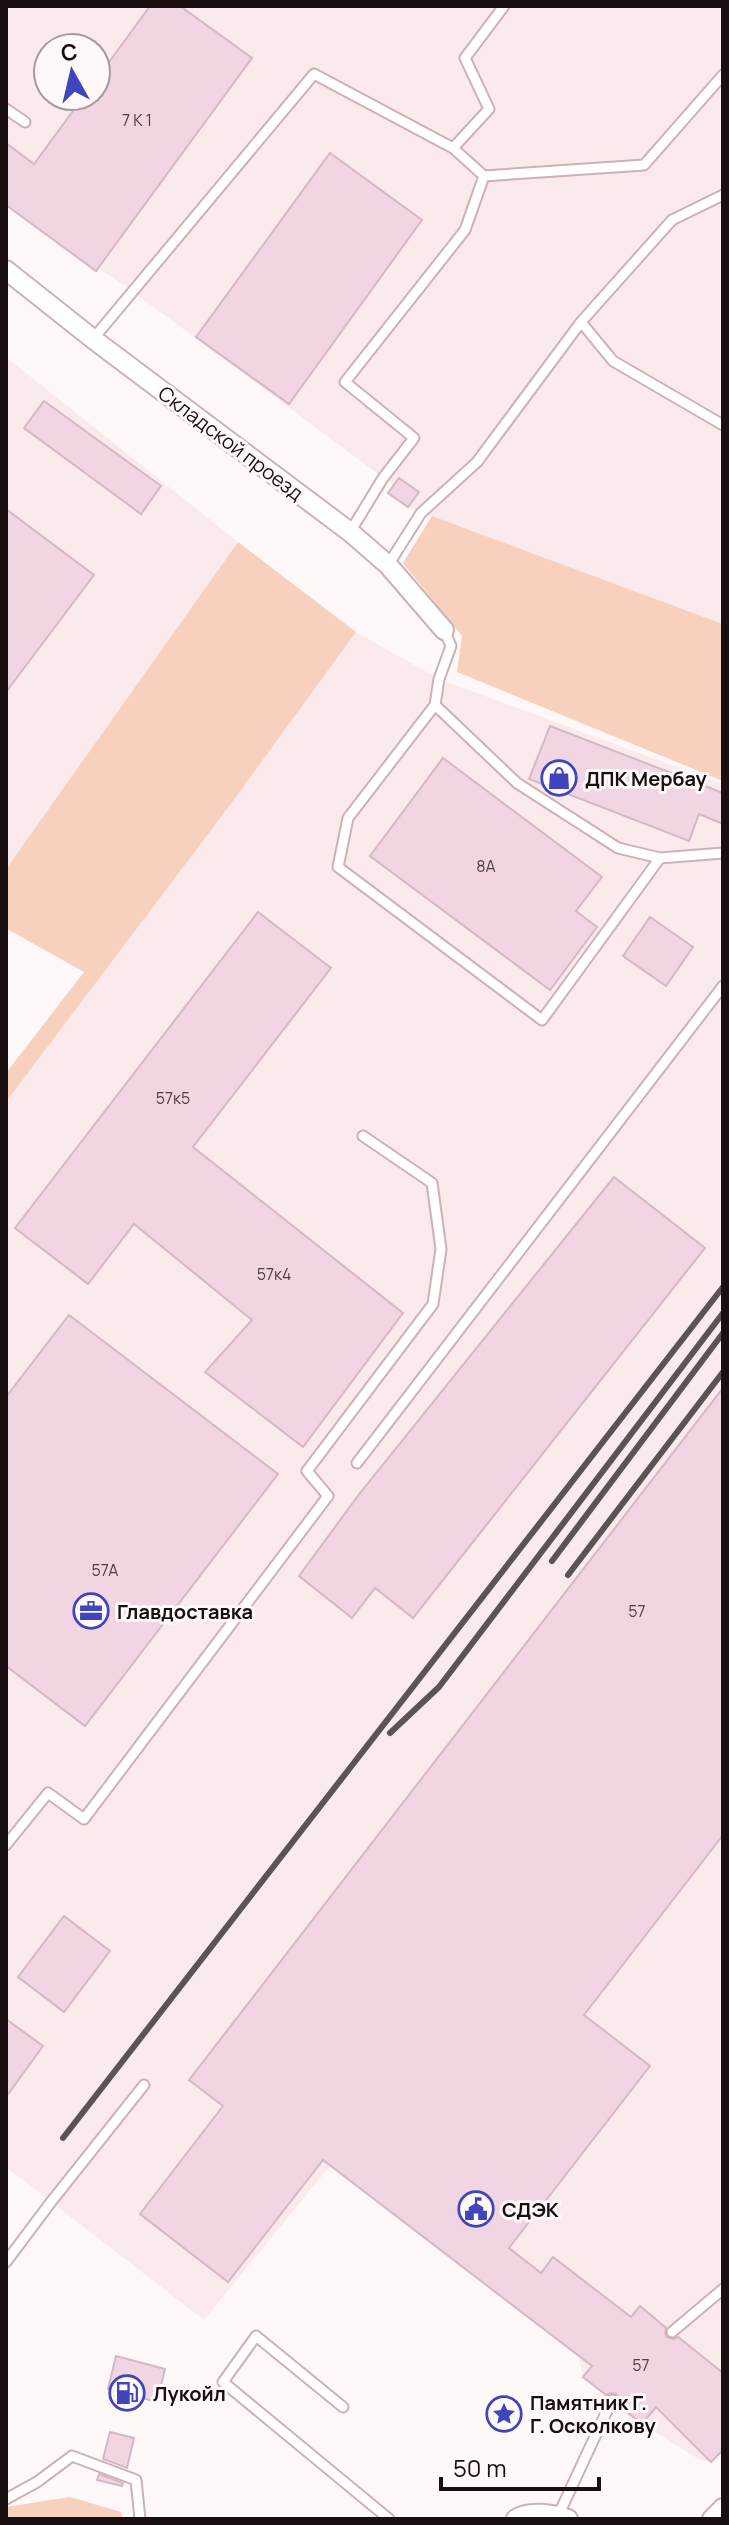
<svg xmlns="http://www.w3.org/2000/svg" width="729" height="2525" font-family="Manrope,sans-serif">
	<rect width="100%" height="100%" fill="#fff8f9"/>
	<path fill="#fbeaec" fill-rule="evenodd" d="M6,6H723V624L408,507L418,493L399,478L393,485L132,291L6,205ZM48,48H96V96H48Z
		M6,357L238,542L6,869Z
		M356,632L439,679L723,784V2450L711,2462L700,2460L642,2424L583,2377L579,2357L330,2166L204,2320L6,2167V1102L230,805Z"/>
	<path fill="#f8d0be" d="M432,516L723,624V781L457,672L462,636L403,563Z
		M238,542L356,632L230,805L6,1102V1073L84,972L9,930L6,932V869Z
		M70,2497L121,2512L123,2519H6V2507Z"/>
	<path fill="#f2d5e2" stroke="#d5b8c5" stroke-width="2" d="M150,6H180L252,58L96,271L6,205V143L34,164L84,96H96V80Z
		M330,153L422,220L289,404L196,337Z
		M44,401L161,486L141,514L24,428Z
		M399,478L419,492L408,507L388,493Z
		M6,509L94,575L6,692Z
		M550,726L723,793V824L699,814L689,841L529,779Z
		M443,758L602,877L576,911L597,927L550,990L370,856Z
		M258,912L331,968L193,1147L403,1313L303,1447L205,1372L252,1320L134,1224L88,1284L15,1228Z
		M650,917L693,947L666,986L623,956Z
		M614,1177L705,1248L413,1618L375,1588L352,1618L299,1576L360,1493Z
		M69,1315L278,1474L85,1726L6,1666V1397Z
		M723,1388V1835L584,2015L650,2066L509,2248L541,2273L553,2257L631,2317L640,2306L666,2328L665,2333L667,2337L673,2339L678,2337L723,2373V2450L711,2462L656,2407L642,2424L618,2405L619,2399L616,2394L611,2393L606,2395L583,2377L592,2366L323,2160L228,2282L140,2214L223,2106L189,2080Z
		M64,1916L110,1951L64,2012L18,1977Z
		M6,2019L43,2046L6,2097Z
		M116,2356L165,2369L157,2402L108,2389Z
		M110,2432L134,2438L127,2468L103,2459Z
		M99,2474L123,2483L122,2486L97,2480Z"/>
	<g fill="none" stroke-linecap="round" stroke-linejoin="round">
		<defs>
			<path id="lane" d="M6,109L25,122
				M453,148L489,109L465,58L504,6
				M581,322L613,361L723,425
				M93,339L314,74L453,148L484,176L644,165L723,75
				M350,532L383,478L414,438L345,382L465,230L484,176
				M388,565L421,513L477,462L581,322L672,220L723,195
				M444,630L451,646L439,679L435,705L517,783L618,848L660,858L723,853
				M435,705L348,818L338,867L542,1020L660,858
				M357,1463L723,986
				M6,1845L48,1793L84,1819L328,1496L307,1471L433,1304L441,1249L432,1183L363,1136
				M6,2262L51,2202L144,2085
				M672,2332L723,2289
				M343,2407L256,2336L223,2382L389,2519
				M6,2499L37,2482L72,2456L136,2480L140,2519
				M558,2516L612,2400"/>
			<path id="street" d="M6,270L93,339L350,532L388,565L444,630
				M516,2519C529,2510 553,2514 568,2519
				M712,2519L723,2508"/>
		</defs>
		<use href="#lane" stroke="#cfb1b5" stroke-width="13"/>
		<use href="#street" stroke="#cfb1b5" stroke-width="22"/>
		<use href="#lane" stroke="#fff" stroke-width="9"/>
		<use href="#street" stroke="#fff" stroke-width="18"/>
		<path stroke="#5c5354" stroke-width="6" d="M552,1561L723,1333
			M568,1575L723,1372
			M390,1733L439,1687L723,1313
			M63,2138L723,1287"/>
	</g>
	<defs>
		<symbol id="shop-ring" viewBox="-11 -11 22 22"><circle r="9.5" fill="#fff8f9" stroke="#3f45ba" stroke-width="1.5"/><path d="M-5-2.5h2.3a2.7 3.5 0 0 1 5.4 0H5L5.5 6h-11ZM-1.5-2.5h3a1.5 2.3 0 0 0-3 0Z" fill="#3f45ba"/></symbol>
		<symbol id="office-ring" viewBox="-11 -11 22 22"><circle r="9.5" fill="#fff8f9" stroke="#3f45ba" stroke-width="1.5"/><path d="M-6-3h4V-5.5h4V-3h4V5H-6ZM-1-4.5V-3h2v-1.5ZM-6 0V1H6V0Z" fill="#3f45ba"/></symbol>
		<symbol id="civic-ring" viewBox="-11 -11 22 22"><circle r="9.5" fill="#fff8f9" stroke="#3f45ba" stroke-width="1.5"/><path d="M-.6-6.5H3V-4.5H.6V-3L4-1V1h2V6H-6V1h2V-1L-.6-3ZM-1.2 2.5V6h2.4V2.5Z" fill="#3f45ba"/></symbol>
		<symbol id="fuel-ring" viewBox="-11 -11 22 22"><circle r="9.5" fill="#fff8f9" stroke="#3f45ba" stroke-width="1.5"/><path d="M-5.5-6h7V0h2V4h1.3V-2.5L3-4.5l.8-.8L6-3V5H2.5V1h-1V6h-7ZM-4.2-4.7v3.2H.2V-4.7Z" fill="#3f45ba"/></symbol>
		<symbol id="sight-ring" viewBox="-11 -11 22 22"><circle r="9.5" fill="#fff8f9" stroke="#3f45ba" stroke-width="1.5"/><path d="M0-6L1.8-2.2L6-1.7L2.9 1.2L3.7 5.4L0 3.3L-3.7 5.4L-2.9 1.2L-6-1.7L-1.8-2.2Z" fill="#3f45ba"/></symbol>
	</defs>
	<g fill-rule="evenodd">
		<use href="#shop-ring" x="539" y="758" width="40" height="40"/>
		<use href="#office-ring" x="71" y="1591" width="40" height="40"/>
		<use href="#civic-ring" x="456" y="2189" width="40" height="40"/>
		<use href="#fuel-ring" x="107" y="2373" width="40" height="40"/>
		<use href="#sight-ring" x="484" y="2394" width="40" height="40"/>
	</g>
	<g text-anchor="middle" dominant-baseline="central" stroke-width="6" stroke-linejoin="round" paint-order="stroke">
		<g font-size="16" fill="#4f4044">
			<text x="137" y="120">7 К 1</text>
			<text x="486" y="866">8А</text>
			<text x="173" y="1098">57к5</text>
			<text x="274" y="1274">57к4</text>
			<text x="105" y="1570">57А</text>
			<text x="637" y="1611">57</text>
			<text x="641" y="2365">57</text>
		</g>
		<g font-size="20" fill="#190f10" stroke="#fff8f9">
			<text transform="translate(231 443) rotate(37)">Складской проезд</text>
		</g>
		<g font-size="20" font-weight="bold" fill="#190f10" stroke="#fff8f9" text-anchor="start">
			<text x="585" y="778">ДПК Мербау</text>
			<text x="117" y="1611">Главдоставка</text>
			<text x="502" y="2209">СДЭК</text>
			<text x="153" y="2393">Лукойл</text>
			<text x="530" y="2402">Памятник Г.<tspan x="530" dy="23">Г. Осколкову</tspan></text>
		</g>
	</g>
	<rect width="729" height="2525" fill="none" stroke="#190f10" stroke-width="16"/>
	<g transform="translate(72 72) rotate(352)"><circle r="38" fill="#fff8f9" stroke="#a39b9c" stroke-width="2"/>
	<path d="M0-6L14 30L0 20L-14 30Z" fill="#3f45ba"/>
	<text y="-12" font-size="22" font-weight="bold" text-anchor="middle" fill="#190f10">С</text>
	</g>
	<path d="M441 2477v12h158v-12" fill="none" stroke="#190f10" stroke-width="4"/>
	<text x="453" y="2477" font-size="24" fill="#190f10" stroke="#fff8f9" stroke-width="6" paint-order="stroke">50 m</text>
</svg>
